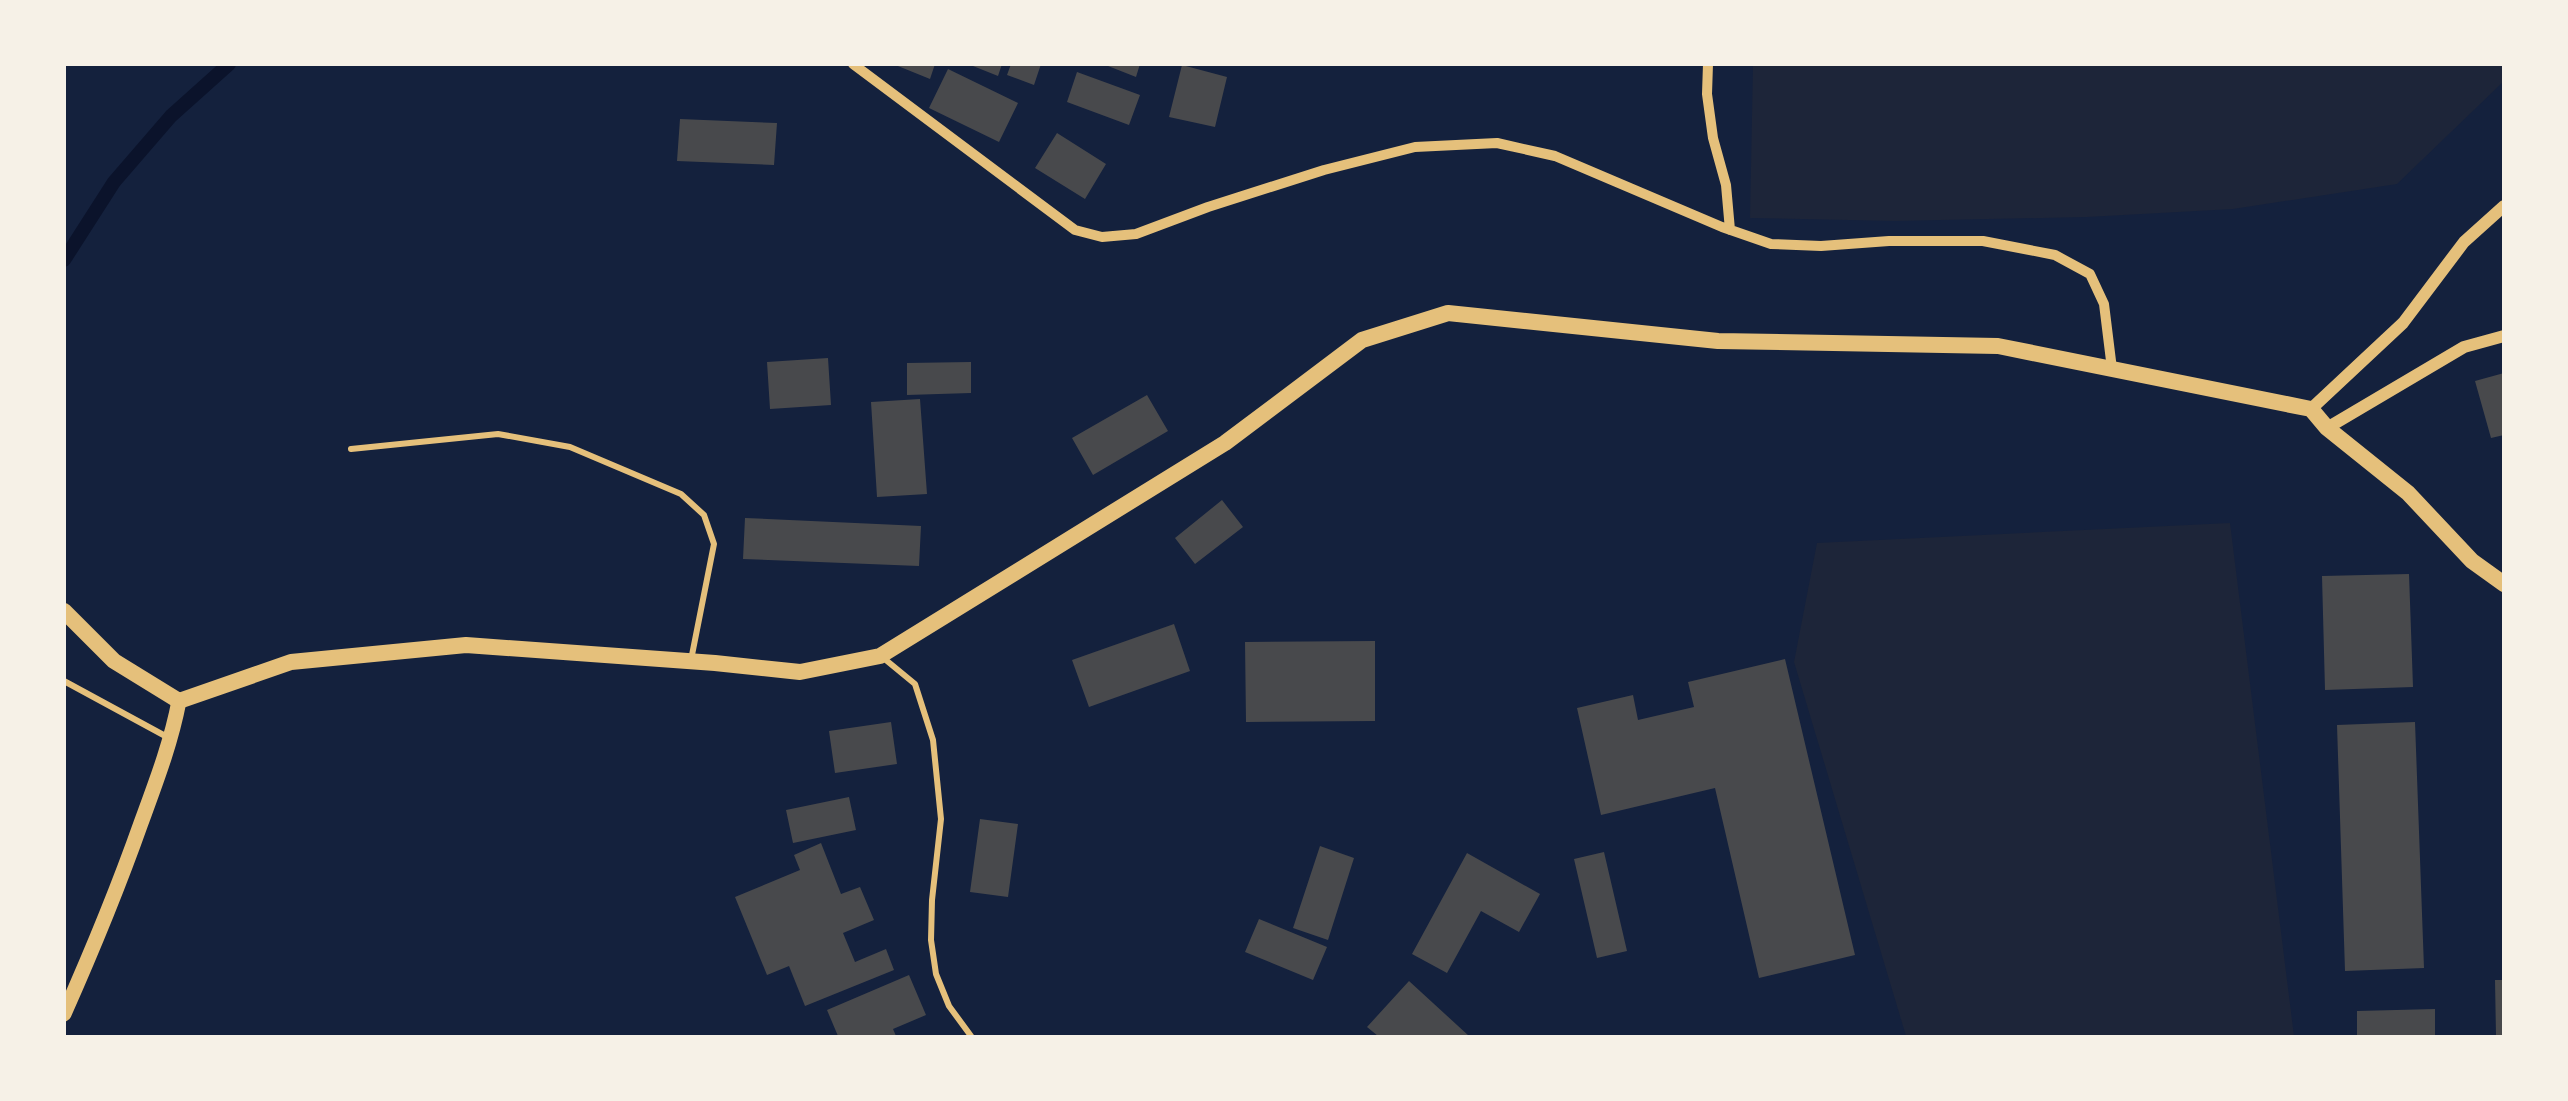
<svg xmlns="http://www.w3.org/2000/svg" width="2568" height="1101" font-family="Poppins,sans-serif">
	<rect width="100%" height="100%" fill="#14213d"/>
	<path fill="#1d2539" d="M1753,65L2503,64L2504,81L2397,184L2233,209L2087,217L1895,221L1750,218Z
		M2230,523L2294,1036H1906L1794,662L1817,543Z"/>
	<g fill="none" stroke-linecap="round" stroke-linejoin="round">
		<path stroke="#0b132b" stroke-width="14" d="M64,260L114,182L171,116L229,64"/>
	</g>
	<path fill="#48494c" d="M893,64H935L930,79Z
		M968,64H1002L998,76Z
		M1011,64H1041L1034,85L1007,75Z
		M1103,64H1140L1136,77Z
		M1182,65L1227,77L1215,127L1169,117Z
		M948,69L1018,103L999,142L929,108Z
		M1077,72L1140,95L1129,125L1067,102Z
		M680,119L777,123L774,165L677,161Z
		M1057,133L1106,164L1085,199L1035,168Z
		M828,358L831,405L770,409L767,362Z
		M971,362V393L907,395V363Z
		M2504,373V435L2491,438L2475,381Z
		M1147,395L1168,431L1093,475L1072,438Z
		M920,399L927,494L877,497L871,402Z
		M1222,500L1243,527L1195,564L1175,538Z
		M745,518L921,526L919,566L743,559Z
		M2409,574L2413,687L2325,690L2322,576Z
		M1174,624L1190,671L1089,707L1072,660Z
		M1375,641V721L1246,722L1245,642Z
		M1785,659L1855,955L1759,978L1715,788L1601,815L1577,708L1633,695L1638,720L1694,707L1688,682Z
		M891,722L897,764L835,773L829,731Z
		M2415,722L2424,968L2345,971L2337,725Z
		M849,797L856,830L793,843L786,810Z
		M980,819L1018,824L1008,897L970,892Z
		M821,843L841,894L860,887L874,920L843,933L855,962L886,949L894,970L805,1006L789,966L767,975L735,897L800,870L794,855Z
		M1320,846L1354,858L1328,940L1293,928Z
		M1604,852L1627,951L1597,958L1574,859Z
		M1467,853L1540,894L1519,932L1481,911L1447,973L1412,954Z
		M1259,919L1327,947L1313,980L1245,952Z
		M909,975L926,1015L893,1029L896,1036H838L827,1010Z
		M2495,980H2504V1036H2496Z
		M1409,981L1469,1036H1378L1367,1027Z
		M2435,1009V1036H2357V1011Z"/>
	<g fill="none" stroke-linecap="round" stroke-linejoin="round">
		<path stroke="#e5c07b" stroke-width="6" d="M351,449L498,434L570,447L681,494L704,515L714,544L691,660
			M881,656L915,684L933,740L941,819L932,900L931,940L936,974L949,1006L971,1036
			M64,681L169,738"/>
		<path stroke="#e5c07b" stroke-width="10" d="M853,64L1075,230L1102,237L1136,234L1208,207L1324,170L1415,147L1497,143L1555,156L1722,227L1771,244L1821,246L1889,241H1983L2055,255L2090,274L2104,304L2112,369
			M1708,64L1707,94L1713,138L1726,185L1730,230"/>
		<path stroke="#e5c07b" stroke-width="12" d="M2311,409L2403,323L2464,242L2504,206
			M2327,428L2464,347L2504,336"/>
		<path stroke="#e5c07b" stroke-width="15" d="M64,1014C92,951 118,888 141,823C156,782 171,743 179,701"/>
		<path stroke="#e5c07b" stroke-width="16" d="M64,611L114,661L179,701L291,662L466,645L715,663L800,672L880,656L1225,443L1362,340L1448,313L1718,341L1998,346L2311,409L2327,428L2408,493L2472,561L2504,584"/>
	</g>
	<rect width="2568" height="1101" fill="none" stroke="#f6f1e7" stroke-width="132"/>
</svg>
